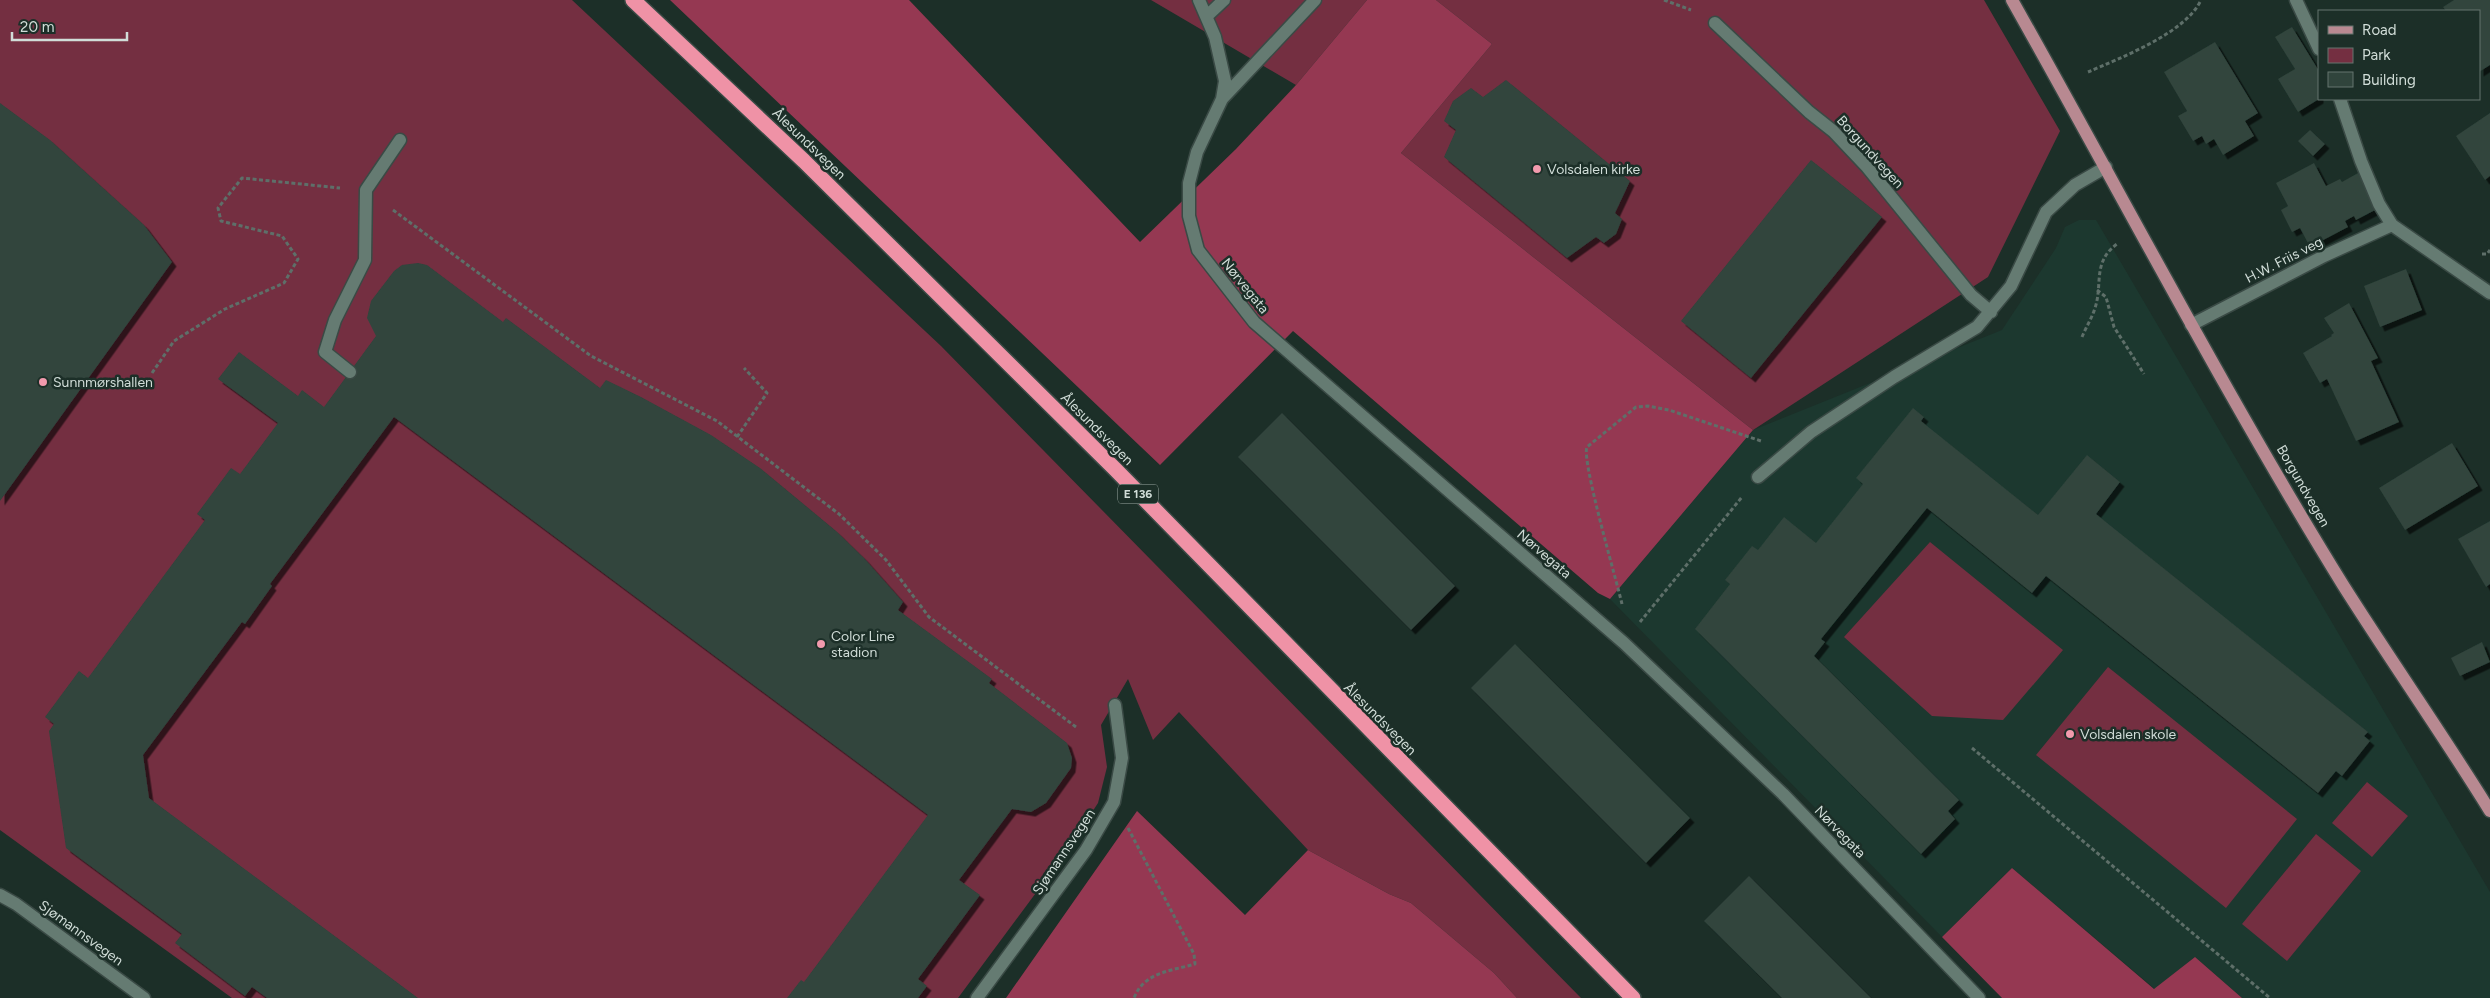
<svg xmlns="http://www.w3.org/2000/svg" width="2490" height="998" font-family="Figtree,sans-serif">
	<defs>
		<filter id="shadow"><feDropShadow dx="4.5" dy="4.5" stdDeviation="0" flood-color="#0009"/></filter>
	</defs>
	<rect width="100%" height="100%" fill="#1c2f28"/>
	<path fill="#1c382f" d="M2079,220H2096L2490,892V998H2242L2195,957L2155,989L2012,868L1942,937L1610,599L1753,430L2002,330L2056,248L2065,227Z"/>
	<path fill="#742f41" d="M0,0H572L941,346L1581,998H1517L1494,973L1411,903L1389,894L1308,850L1179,712L1153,740L1128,679L1101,725L1107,767L1098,803L1064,855L958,998H232L0,830Z
		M1151,0H1367L1296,85Z
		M1436,0H1984L2060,131L1988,277L1753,430L1401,153L1492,44Z
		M1930,542L2063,650L2003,720L1932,716L1844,637Z
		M2108,667L2297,819L2226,908L2036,755Z
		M2367,782L2408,816L2372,857L2332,823Z
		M2316,834L2361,871L2287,961L2242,924Z"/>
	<path fill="#953852" d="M670,0H909L1140,242L1236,149L1296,85L1367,0H1436L1492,44L1401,153L1753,430L1610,599L1598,593L1293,331L1160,465Z
		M1137,811L1245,915L1308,850L1389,894L1411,903L1494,973L1517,998H1006Z
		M2012,868L2154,989L2195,957L2242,998H2002L1942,937Z"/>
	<path fill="#30443c" filter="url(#shadow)" d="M2454,0H2490V65L2479,72V11H2446L2443,7Z
		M2292,27L2319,71V99L2298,112L2278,79L2295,69L2275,37Z
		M2215,42L2258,113L2245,121L2254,136L2223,155L2214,139L2206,144L2202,136L2193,141L2178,116L2187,111L2164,72Z
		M1506,80L1630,181L1615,213L1622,219L1616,234L1604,243L1596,237L1567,258L1444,157L1456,130L1444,121L1453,101L1471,88L1483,97Z
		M0,103L50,140L144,225L172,262L0,501Z
		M2490,113V176L2485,180L2456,136Z
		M2310,130L2325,144L2313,156L2298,141Z
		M1811,160L1882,217L1751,378L1681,321Z
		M2314,163L2326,186L2340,179L2342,182L2358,173L2377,209L2356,220L2354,216L2345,221L2348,227L2310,247L2300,228L2292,232L2281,210L2288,206L2276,183Z
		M418,263L427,265L503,322L506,318L600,388L606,380L641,397L711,435L760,468L836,531L864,558L903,602L898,610L992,679L989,683L1067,743L1072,758L1071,768L1046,803L1031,812L1012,809L959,880L980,895L918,979L927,986L918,998H787L801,980L804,982L928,815L394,417L270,584L272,586L245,624L242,622L143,755L149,798L418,998H267L252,987L245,996L175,943L182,934L66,848L49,731L54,724L45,717L79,671L88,678L205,520L197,514L231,468L240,474L278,423L218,379L239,352L298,396L302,390L324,407L376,336L367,318L371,301L394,271L402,265Z
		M2406,269L2422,310L2380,327L2364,286Z
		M2349,303L2378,358L2371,361L2399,422L2356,441L2327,379L2320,383L2303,353L2332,336L2331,335L2334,333L2324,318Z
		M1913,408L1924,417L1921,421L2038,515L2087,455L2120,482L2096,514L2368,732L2364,736L2370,741L2342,776L2336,771L2318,793L2046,576L2032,593L1927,508L1821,639L1825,642L1814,656L1959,800L1948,811L1955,819L1921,854L1695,629L1730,584L1725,580L1752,546L1758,550L1784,517L1816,543L1863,484L1856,478Z
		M1282,413L1455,586L1411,630L1238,457Z
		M2452,443L2478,486L2405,530L2379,488Z
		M2490,521V584L2486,587L2458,539Z
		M2482,642L2490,662L2460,676L2451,658Z
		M1515,644L1690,818L1646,863L1471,688Z
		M1749,876L1871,998H1782L1704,921Z"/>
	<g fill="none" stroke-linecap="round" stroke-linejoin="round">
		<defs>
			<path id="minor" d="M1199,0L1215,37L1225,81L1222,99L1197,152L1189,183V216L1198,250L1254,322L1624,643L1783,794L1979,998
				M2296,0L2319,49
				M1207,16L1224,0
				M1715,23L1809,112L1833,131L1867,167L1971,295L1991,312
				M1222,99L1315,0
				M2340,99L2361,161L2379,204L2392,225L2490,293
				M2191,325L2324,256L2392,225
				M350,372L325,352L335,320L365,260L366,190L400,140
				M1758,477L1811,432L1894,377L1977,327L2011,286L2046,212L2075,185L2106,167
				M0,895L16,904L144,998
				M977,998L1086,850L1114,802L1122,758L1115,705"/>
			<path id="major" d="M2012,0C2122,195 2225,394 2343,585C2391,661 2443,735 2490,811"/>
			<path id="highway" d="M633,0L804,161L1115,469L1633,998"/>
		</defs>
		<use href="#minor" stroke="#3a4a45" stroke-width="15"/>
		<use href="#major" stroke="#3a4a45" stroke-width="15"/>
		<use href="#highway" stroke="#3a4a45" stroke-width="18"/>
		<path stroke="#5e6f69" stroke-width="3" stroke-dasharray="4 2.5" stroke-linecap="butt" d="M1664,0L1691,10
			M2088,72C2120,58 2186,33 2201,0
			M393,210L591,356L717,421L839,514L886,560L929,617L1076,727
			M2482,254H2487L2490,250
			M2097,290L2106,297L2114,327L2144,374
			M2082,337C2086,327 2092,318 2095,308C2103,285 2092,262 2117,244
			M152,373L174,341L225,309L284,283L298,259L282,236L221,221L218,208L242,178L340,188
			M737,437L767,393L744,368
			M1622,604C1617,582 1581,459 1587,447L1636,407L1648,406L1669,410L1761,441
			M1640,622L1742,497
			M1972,748L2270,998
			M1128,828L1194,954L1195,964C1171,971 1144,972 1134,998"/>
		<use href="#minor" stroke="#657b72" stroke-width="12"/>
		<use href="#major" stroke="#b88991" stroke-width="12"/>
		<use href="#highway" stroke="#ef92a6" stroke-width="15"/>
	</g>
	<g fill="#f29aad" stroke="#1c2f28" stroke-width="2">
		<circle cx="1537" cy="169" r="5"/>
		<circle cx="43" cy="382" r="5"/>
		<circle cx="821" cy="644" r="5"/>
		<circle cx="2070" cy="734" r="5"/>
	</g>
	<g text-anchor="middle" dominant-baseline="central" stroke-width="5" stroke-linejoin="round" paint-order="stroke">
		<rect fill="#1c2f28" stroke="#9ba9a3" stroke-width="1" x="1118" y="484.5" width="40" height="19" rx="4"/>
		<g font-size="12" font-weight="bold" fill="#d1ddd8">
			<text x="1138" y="494">E 136</text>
		</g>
		<g font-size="14" fill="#d1ddd8" stroke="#1c2f28">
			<text transform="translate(809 144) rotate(44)">Ålesundsvegen</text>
			<text transform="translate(1870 152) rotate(48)">Borgundvegen</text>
			<text transform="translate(2284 260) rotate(-27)">H.W. Friis veg</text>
			<text transform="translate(1245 286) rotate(51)">Nørvegata</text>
			<text transform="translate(1097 429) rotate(45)">Ålesundsvegen</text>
			<text transform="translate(2303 486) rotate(60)">Borgundvegen</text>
			<text transform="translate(1544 554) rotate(41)">Nørvegata</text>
			<text transform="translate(1380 719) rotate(45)">Ålesundsvegen</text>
			<text transform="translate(1840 832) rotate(46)">Nørvegata</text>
			<text transform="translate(1064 852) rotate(-56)">Sjømannsvegen</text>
			<text transform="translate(81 933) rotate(36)">Sjømannsvegen</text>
		</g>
		<g font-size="14" fill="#d1ddd8" stroke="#1c2f28" text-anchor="start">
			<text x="1547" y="169">Volsdalen kirke</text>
			<text x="53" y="382">Sunnmørshallen</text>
			<text x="831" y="636">Color Line<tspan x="831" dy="16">stadion</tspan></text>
			<text x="2080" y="734">Volsdalen skole</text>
		</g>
	</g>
	<rect x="2318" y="10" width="162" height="90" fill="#1c2f28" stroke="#64756e"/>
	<rect x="2328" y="26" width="25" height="8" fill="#b88991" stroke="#64756e"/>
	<text x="2362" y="35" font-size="15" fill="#d1ddd8">Road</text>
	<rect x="2328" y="48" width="25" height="15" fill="#742f41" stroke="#64756e"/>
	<text x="2362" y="60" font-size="15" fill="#d1ddd8">Park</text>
	<rect x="2328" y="72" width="25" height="15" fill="#30443c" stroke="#64756e"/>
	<text x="2362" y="85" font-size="15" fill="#d1ddd8">Building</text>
	<path d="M12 32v8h115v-8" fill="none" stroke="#d1ddd8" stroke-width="2.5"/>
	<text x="20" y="32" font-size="15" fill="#d1ddd8" stroke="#1c2f28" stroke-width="4" paint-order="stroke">20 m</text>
</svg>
